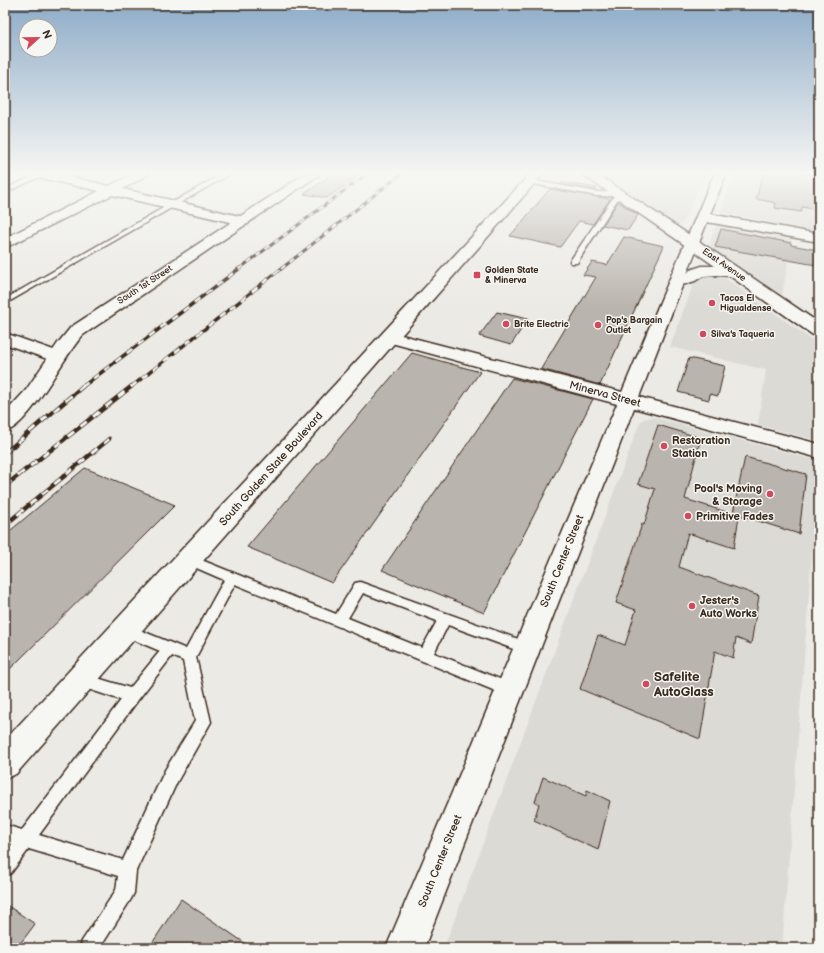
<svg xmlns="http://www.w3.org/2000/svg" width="824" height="953" font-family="'Balsamiq Sans',sans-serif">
	<rect width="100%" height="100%" fill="#ebeae5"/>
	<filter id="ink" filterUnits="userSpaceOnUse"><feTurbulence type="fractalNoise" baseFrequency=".025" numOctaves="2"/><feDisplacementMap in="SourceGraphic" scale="8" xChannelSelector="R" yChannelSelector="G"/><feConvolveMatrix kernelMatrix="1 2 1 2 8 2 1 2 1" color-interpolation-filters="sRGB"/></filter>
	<g filter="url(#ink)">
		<path fill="#dcdad4" d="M598,174H705L682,224L679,225L674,224Z
			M734,174H819V232L723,213L721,211Z
			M718,226L792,240L782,295L709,247L714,228Z
			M713,274L725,278L819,345V441L758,425L766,370L670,347L696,277Z
			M653,417L819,461L782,948H444L640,422L644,419Z"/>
		<path fill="#bab4ae" stroke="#3b2a1e" d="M333,174H360L327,198L304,194Z
			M763,174H818L813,209L802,207L801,212L775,208L776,203L756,199Z
			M562,182L597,188L596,190L561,184Z
			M550,189L610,199L593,224L579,221L560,247L510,236Z
			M618,202L638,215L628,230L603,225Z
			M721,229L791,243V245L818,250L816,265L715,247Z
			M624,237L664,246L600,385L541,369L596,277L583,275L592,262L607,265Z
			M497,312L528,319L511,345L479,336Z
			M412,353L480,372L332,583L247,547Z
			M689,358L725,366L718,396L710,394L709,400L678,392Z
			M512,378L593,399L484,613L382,570Z
			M658,425L701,438L685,499L739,516L734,548L688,533L679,567L759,596L751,644L736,638L733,658L715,651L700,739L580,689L598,635L625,645L636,610L616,603L642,524L644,525L655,489L638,484Z
			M745,457L806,474L799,534L733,513Z
			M85,468L175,505L5,674V535Z
			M543,777L586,796L587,790L610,801L598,850L534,820L539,804L535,802Z
			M181,899L252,948H149Z
			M5,904L35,924L17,948H5Z"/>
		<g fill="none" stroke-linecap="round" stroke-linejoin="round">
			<defs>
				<path id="service" d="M37,174H46L5,193V189Z
					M222,174H230L5,304V299Z
					M530,180L597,192H618L621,194L577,263H571L570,261L614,196H597L528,183V181Z
					M189,555L336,614L355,583L360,582L532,644L534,648L532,652L527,654L448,625L434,653L515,685L517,690L515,695L510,697L235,584L196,657L211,722L177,782L136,871L134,893L131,899L100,948H80L82,941L116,890L118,876L29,849L11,873L5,876V853L12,844L5,841V825L22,830L121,700L76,685L74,680L76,675L81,673L130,688L160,651L120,634L118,630L120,626L125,624L186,649L224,580L185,563L183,560L185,557ZM363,593L437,621L422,648L348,618ZM172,656L183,661L195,721L165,770L123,860L39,835L138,700Z"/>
				<path id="minor" d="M34,174H58L109,186L133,174H149L123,189L248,218L250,221L248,224L243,225L112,195L5,248V238L99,191L36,177Z
					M714,174H726L710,214L819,234V242L707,222L639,397L819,444V458L634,408L424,948H386L617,404L384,341L381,337L384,333L390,332L622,392Z
					M5,333L62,353L65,357L62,361L56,362L5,344Z"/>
				<path id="tertiary" d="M305,174H320L83,335C63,356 31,425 5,432V413L26,390L58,343L71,327Z"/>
				<path id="secondary" d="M530,174H543L16,774L5,779V740Z"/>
				<path id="primary" d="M582,174H597L697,240L819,323V336L813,335L730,276L717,275L703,276L695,281L676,287L670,285L668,282L670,279L685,275L690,270L702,266H715Z"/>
			</defs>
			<use href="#service" stroke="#3b2a1e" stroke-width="3"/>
			<use href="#minor" stroke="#3b2a1e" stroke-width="3"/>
			<use href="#tertiary" stroke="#3b2a1e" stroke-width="3"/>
			<use href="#secondary" stroke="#3b2a1e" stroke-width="3"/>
			<use href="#primary" stroke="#3b2a1e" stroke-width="3"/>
			<use href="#service" fill="#f6f6f2" fill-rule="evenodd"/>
			<use href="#minor" fill="#f6f6f2" fill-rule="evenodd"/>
			<use href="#tertiary" fill="#f6f6f2" fill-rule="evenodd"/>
			<use href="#secondary" fill="#f6f6f2" fill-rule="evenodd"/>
			<use href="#primary" fill="#f6f6f2" fill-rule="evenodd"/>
			<defs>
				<path id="rail-far2" d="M239,269L364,176
					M281,269L401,174"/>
				<path id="rail-far1" d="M82,387L240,268
					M131,387L282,268"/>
				<path id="rail" d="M5,453L83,386
					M5,486L132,386
					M5,525L109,439"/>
			</defs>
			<use href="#rail-far2" stroke="#3b2a1e" stroke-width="3"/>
			<use href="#rail-far1" stroke="#3b2a1e" stroke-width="3.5"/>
			<use href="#rail" stroke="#3b2a1e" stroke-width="4.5"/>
			<use href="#rail-far2" stroke="#f6f6f2" stroke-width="2" stroke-dasharray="5.5" stroke-linecap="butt"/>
			<use href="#rail-far1" stroke="#f6f6f2" stroke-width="2.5" stroke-dasharray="7" stroke-linecap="butt"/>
			<use href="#rail" stroke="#f6f6f2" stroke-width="3" stroke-dasharray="8" stroke-linecap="butt"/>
		</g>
	</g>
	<linearGradient id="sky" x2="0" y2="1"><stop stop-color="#8eacc8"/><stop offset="0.56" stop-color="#f6f6f3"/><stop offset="1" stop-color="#f6f6f3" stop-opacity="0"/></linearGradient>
	<rect width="824" height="308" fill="url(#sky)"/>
	<g fill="#d1495b" stroke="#f6f6f2" stroke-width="1.5">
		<rect x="473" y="271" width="8" height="8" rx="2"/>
		<circle cx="712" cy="303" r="4"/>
		<circle cx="506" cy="324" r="4"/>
		<circle cx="598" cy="325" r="4"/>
		<circle cx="703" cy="334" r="4"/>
		<circle cx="664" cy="446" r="4"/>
		<circle cx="770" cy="494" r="4"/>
		<circle cx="688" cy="516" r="4"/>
		<circle cx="692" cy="606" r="4"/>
		<circle cx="646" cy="684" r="4"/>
	</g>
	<g text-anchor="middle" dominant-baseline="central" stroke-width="3" stroke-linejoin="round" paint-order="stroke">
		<g font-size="9" fill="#3b2a1e" stroke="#f6f6f2">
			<text transform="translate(724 265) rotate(35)">East Avenue</text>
			<text transform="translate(145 285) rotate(-33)">South 1st Street</text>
		</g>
		<g font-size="9" font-weight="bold" fill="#3b2a1e" stroke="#f6f6f2" text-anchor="start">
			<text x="485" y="270">Golden State<tspan x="485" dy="10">&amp; Minerva</tspan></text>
			<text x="720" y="298">Tacos El<tspan x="720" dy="10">Higualdense</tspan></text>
			<text x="606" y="320">Pop's Bargain<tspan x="606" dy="10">Outlet</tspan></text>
			<text x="514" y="324">Brite Electric</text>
			<text x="711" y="334">Silva's Taqueria</text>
		</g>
		<g font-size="11" fill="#3b2a1e" stroke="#f6f6f2">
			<text transform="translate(605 394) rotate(15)">Minerva Street</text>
			<text transform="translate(271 469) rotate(-48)">South Golden State Boulevard</text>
			<text transform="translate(562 561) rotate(-68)">South Center Street</text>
			<text transform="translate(440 861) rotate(-68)">South Center Street</text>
		</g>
		<g font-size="11" font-weight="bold" fill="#3b2a1e" stroke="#f6f6f2" text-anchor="start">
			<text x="672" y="440">Restoration<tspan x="672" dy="13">Station</tspan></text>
			<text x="762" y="488" text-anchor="end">Pool's Moving<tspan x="762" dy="13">&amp; Storage</tspan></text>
			<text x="696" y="516">Primitive Fades</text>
			<text x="700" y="600">Jester's<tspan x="700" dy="13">Auto Works</tspan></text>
		</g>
		<g font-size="13" font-weight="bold" fill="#3b2a1e" stroke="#f6f6f2" text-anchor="start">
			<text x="654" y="677">Safelite<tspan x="654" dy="15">AutoGlass</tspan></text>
		</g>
	</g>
	<rect width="824" height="953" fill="none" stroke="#f6f6f2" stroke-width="20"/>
	<rect x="10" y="10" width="804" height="933" fill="none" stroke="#3b2a1e" stroke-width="1.5" filter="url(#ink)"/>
	<g transform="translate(38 38) rotate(68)"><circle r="19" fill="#f6f6f2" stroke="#aba49d"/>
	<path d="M0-3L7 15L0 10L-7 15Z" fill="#d1495b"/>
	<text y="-6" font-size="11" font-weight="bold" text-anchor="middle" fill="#3b2a1e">N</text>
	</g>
</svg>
